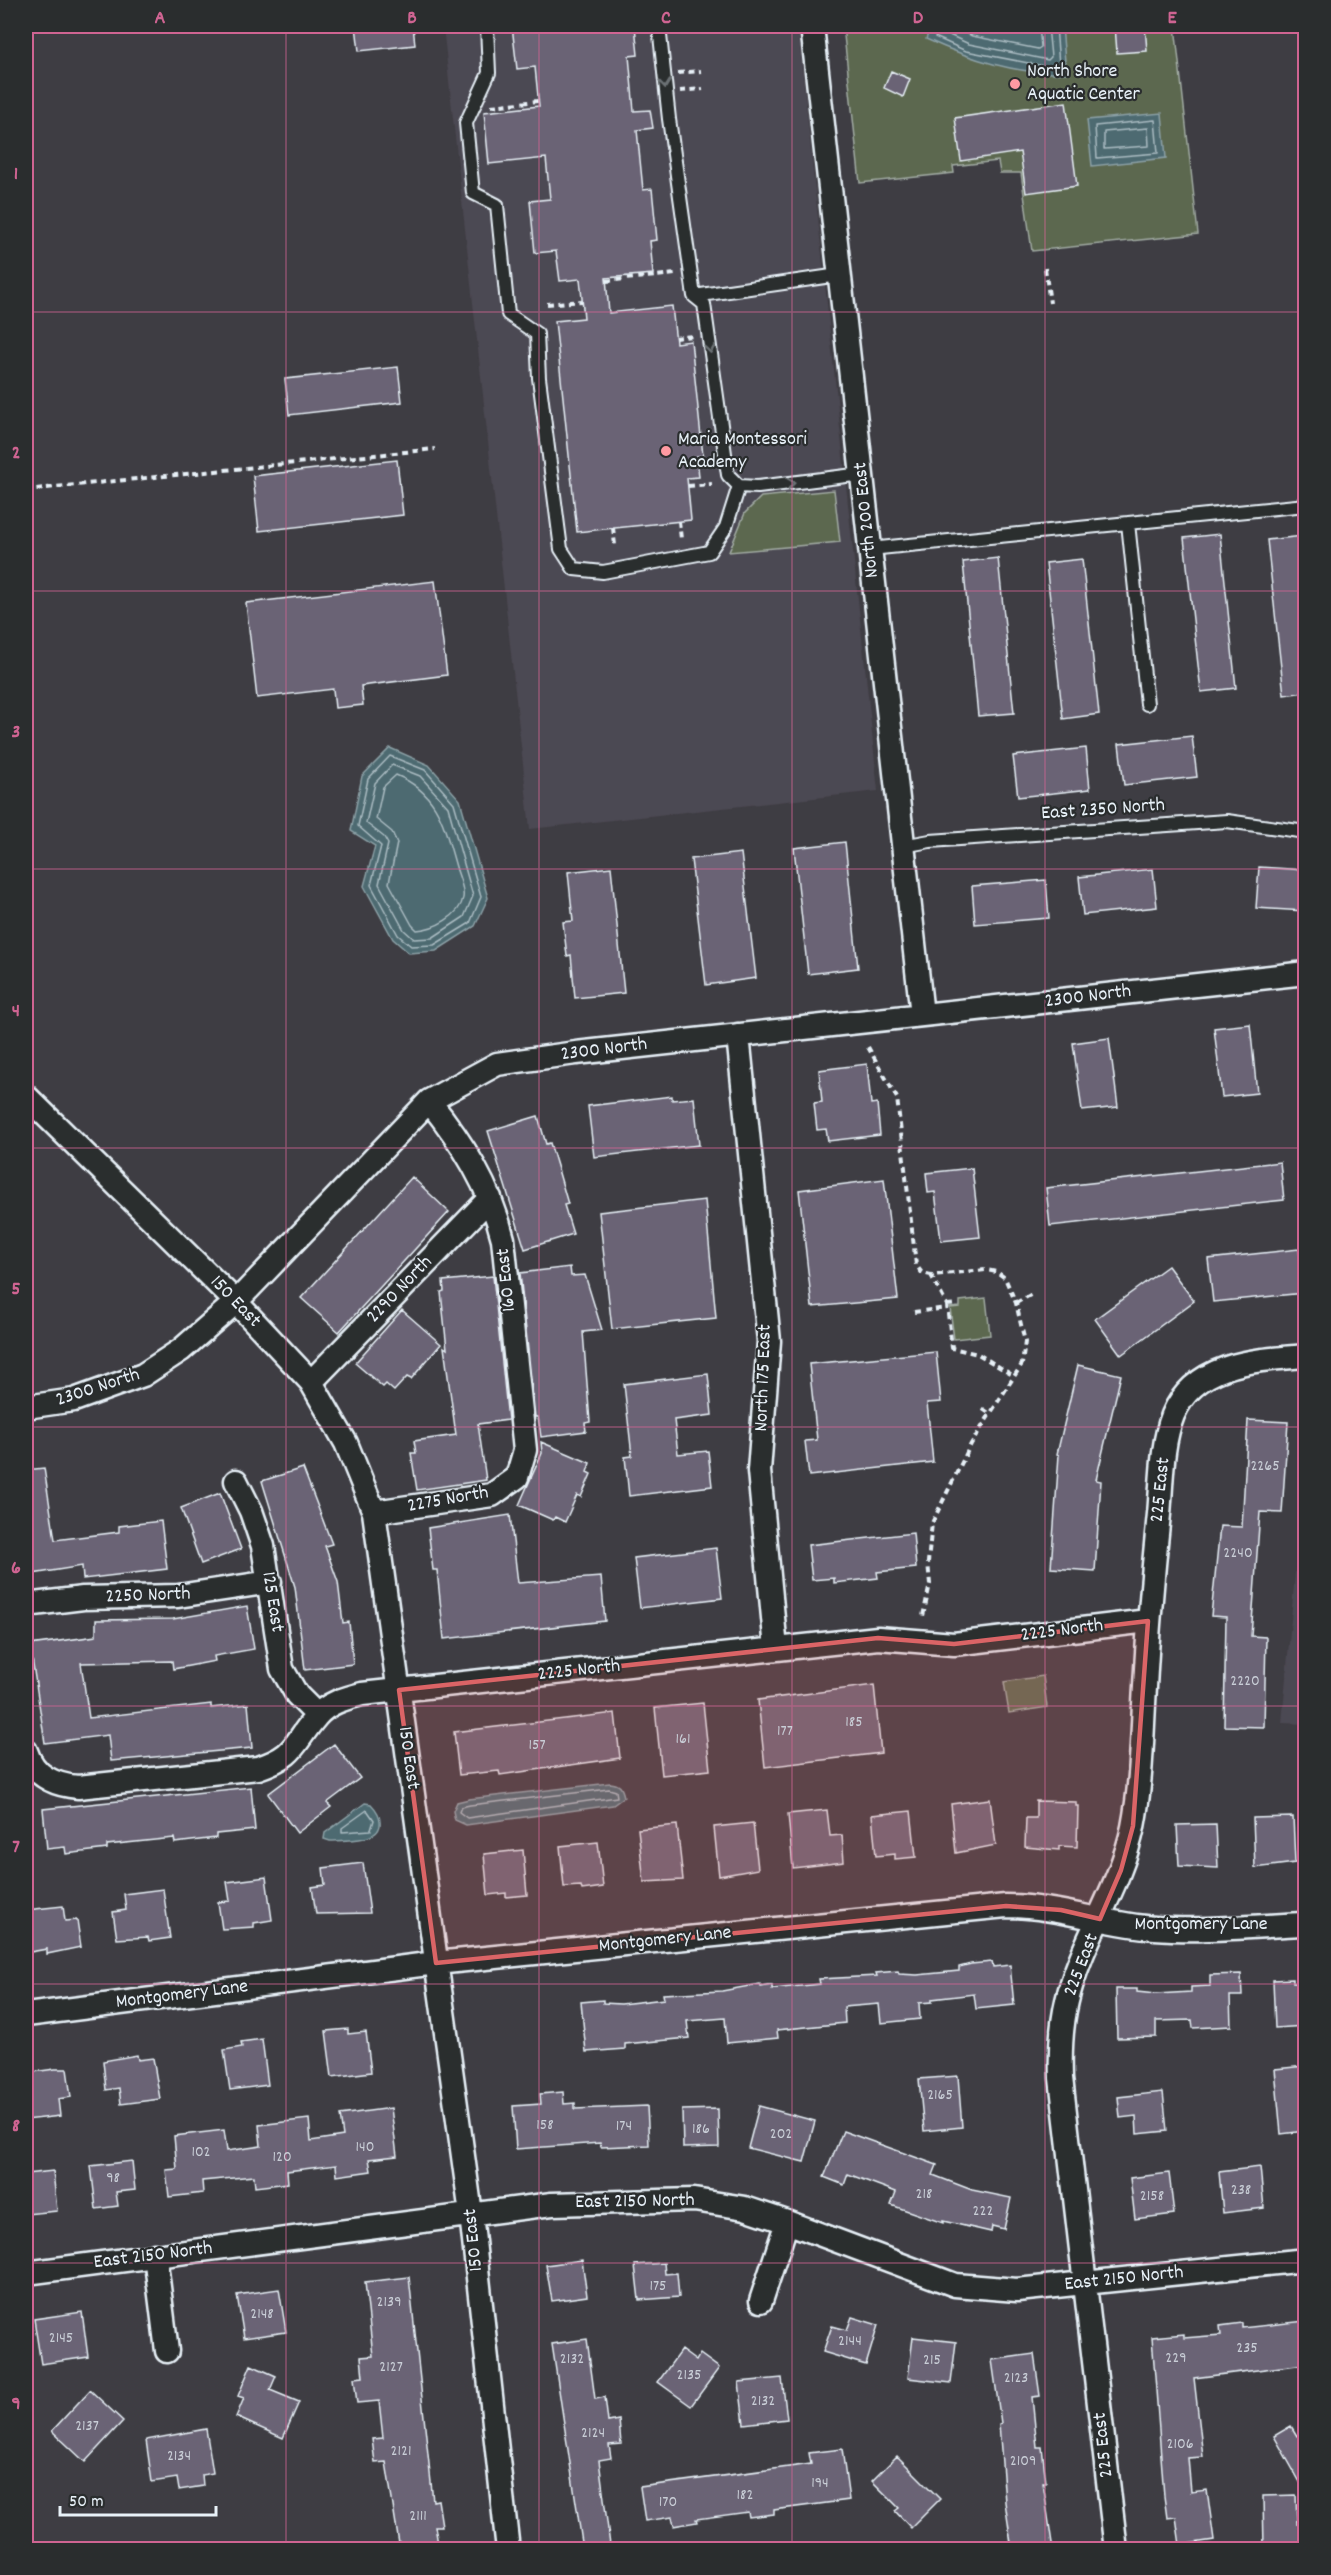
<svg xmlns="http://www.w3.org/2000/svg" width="1331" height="2575" font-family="Dekko,sans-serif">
	<rect width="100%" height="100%" fill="#3e3d43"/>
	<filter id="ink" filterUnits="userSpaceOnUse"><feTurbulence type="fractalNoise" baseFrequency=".0167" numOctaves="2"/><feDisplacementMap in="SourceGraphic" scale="12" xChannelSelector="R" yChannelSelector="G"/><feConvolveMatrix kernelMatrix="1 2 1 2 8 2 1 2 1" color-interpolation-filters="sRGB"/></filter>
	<g filter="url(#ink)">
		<path fill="#4c4852" d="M443,26H798L878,791L530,829Z
			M1305,1459V1724L1282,1723Z"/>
		<path fill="#5c674f" stroke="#a2aca4" stroke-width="1.5" d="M843,26H1175L1198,234L1032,251L1021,173H1000L998,161L953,166L954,173L860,183Z
			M834,490L840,542L729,552L745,513L761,497Z
			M986,1298L990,1335L954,1339L950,1308L960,1307V1301Z
			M1043,1676L1047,1707L1009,1713L1004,1682Z"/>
		<path fill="#4e6b71" stroke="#8ca1a7" stroke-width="1.5" d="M931,26H1062L1066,73C1017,75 970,59 926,39Z
			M1162,113L1166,158L1092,166L1087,120Z
			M390,748L429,765L460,800L488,898L475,926L436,951L409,953L393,939L364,886L375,846L351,831L362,776Z
			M610,1783C620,1784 622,1787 624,1797L613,1805L466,1825L455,1820L453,1811L457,1802L469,1799Z
			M365,1803L371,1804C377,1810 381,1816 380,1825C378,1842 344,1840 330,1841L324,1839L325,1833Z"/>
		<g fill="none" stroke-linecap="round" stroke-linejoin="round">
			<path stroke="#aabbc2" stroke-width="1.5" d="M936,26L935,37L966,51L1049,67L1059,65L1056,26
				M944,26L945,33L969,44L1048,60L1051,57L1048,26
				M953,26L972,36L1038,49L1041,47L1039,26
				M1155,120L1158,153L1097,158L1095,126Z
				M1148,128L1149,146L1104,149V132Z
				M390,756L425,770L454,803L481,897L470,923L434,945L411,946L398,935L371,885L381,846L358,826L368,779Z
				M392,765L420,776L448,807L473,896L464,917L432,938L414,939L404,930L379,884L388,844L384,837L366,823L375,783Z
				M396,775C439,793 444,826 456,867C458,875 465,889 463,898C460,916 434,929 417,930L412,925L389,883L397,843L392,832L376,819L383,787Z
				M609,1789L616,1791L617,1797L467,1818L459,1812L461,1807L470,1805Z
				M367,1810L374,1820L371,1830L342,1832V1828Z"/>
		</g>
		<path fill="#6b6374" stroke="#e8f1f8" stroke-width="1.5" d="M356,26H413L415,45L359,51Z
			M512,26H635L638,55L629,56L634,111L650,110L653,128L637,130L643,190L652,189L657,240L650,241L653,274L606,278L609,313L672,306L676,343L691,341L703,456H697L699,477L687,478L691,520L577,532L555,321L584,318L580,279L560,281L556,251L535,253L530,201L550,199L546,158L489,164L484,112L539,106L535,67L517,69Z
			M1115,26H1145L1147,51L1117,53Z
			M891,71L910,79L903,97L884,88Z
			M1066,102L1077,186L1026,193L1020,152L961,161L955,118Z
			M398,367L402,402L289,415L285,379Z
			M397,460L403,515L259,531L253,476Z
			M1220,534L1236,688L1201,692L1184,538Z
			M1303,536L1305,562V692L1284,695L1267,540Z
			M998,558L1014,713L978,716L963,562Z
			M1082,559L1099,714L1063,719L1046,563Z
			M435,581L447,675L361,686L363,705L335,708L333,689L257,698L246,603Z
			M1192,736L1197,777L1124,785L1119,744Z
			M1086,748L1090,789L1018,797L1013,756Z
			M845,842L858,968L808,974L794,848Z
			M741,853L756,978L706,985L691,859Z
			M611,867L624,993L575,998L571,955L567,956L563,922L573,921L568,872Z
			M1259,867L1305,870V911L1256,908Z
			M1153,869L1157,907L1083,915L1079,877Z
			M1046,880L1049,918L975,924L972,886Z
			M1250,1024L1257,1093L1222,1097L1214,1028Z
			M1109,1038L1118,1107L1082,1111L1073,1043Z
			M867,1064L871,1104L877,1103L880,1135L828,1141L826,1129L817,1130L814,1103L822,1102L819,1070Z
			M672,1096V1100L694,1098L699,1145L594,1157L588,1106Z
			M538,1116L546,1144L550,1143L557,1166L568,1204L564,1205L573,1234L525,1249L488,1131Z
			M1280,1162L1284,1200L1050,1226L1046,1188Z
			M972,1168L980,1237L941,1241L935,1192L928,1193L926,1173Z
			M412,1177L449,1212L339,1332L301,1298Z
			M884,1179L898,1299L812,1307L799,1190Z
			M705,1200L716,1318L612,1329L599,1212Z
			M1299,1249L1304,1293L1213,1302L1208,1259Z
			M1168,1266L1194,1301L1121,1355L1095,1319Z
			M570,1267L571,1276L585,1275L602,1330L583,1332L590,1422L585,1423L586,1431L541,1437L538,1417H535L520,1273Z
			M493,1276L508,1420L478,1424L486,1480L417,1490L411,1453H416L414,1441L456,1435L444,1347L447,1349L441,1292L444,1291L443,1281Z
			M402,1310L441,1344L411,1379L407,1377L394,1391L386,1384L383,1387L355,1363Z
			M936,1352L941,1402L927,1403L933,1462L809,1476L805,1441L817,1440L809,1364Z
			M1078,1365L1121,1375L1096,1480L1101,1481L1095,1571L1051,1568L1059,1455L1057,1454Z
			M708,1374L712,1415L674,1420L678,1454L708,1451L712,1486L629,1496L625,1457L632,1456L624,1384Z
			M1248,1420L1288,1422L1282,1513L1260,1512L1251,1636L1266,1637L1264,1727L1224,1726L1226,1617L1211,1616L1220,1526L1242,1527Z
			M541,1442L590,1463L587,1472L591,1474L581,1497L577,1495L565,1522L555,1517L553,1520L519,1505L542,1453Z
			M44,1468L55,1540L119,1532V1526L161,1521L167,1569L83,1579L82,1566L26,1575V1470Z
			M303,1468L332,1544L325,1546L338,1582L343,1623L349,1622L353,1664L305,1670L295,1587L262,1481Z
			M220,1493L241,1549L201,1564L181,1508Z
			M510,1515L518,1583L601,1577L605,1621L444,1639L437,1570H433L428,1528Z
			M913,1533L916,1568L877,1572L878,1578L834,1583V1578L812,1580L808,1545Z
			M716,1548L722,1598L640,1608L634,1558Z
			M247,1606L254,1649L214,1656L215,1661L173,1669L172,1661L81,1663L89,1718L211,1704V1708L248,1704L252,1748L111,1761L108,1735L45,1743L30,1645L96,1636V1620L173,1619Z
			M874,1685L881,1753L765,1767L758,1700Z
			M703,1703L710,1770L662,1775L655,1708Z
			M615,1713L620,1758L500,1775L499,1771L459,1775L454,1732Z
			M334,1744L360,1778L327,1803L331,1807L297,1833L268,1794Z
			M251,1787L255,1830L216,1834V1838L175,1843L174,1838L107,1845V1849L66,1854L65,1847L47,1849L43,1809Z
			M990,1799L996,1845L956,1853L951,1804Z
			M1036,1801L1076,1802V1806H1078L1077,1847L1059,1846V1850L1025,1847L1026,1818H1036Z
			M827,1810L830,1836L842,1835L844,1862L793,1868L788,1814Z
			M911,1811L916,1857L895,1859V1854L876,1856L872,1815Z
			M1293,1817L1295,1863L1255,1868L1253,1818Z
			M753,1823L758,1869L719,1876L714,1827Z
			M1216,1824L1218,1868L1179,1866L1177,1825Z
			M677,1825L683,1880L644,1882L638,1829Z
			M598,1842L603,1887L582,1890L581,1886L564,1887L560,1846Z
			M523,1850L527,1895L506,1897V1893L488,1895L484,1854Z
			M363,1863L370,1913L316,1914L312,1887L325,1885L323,1868Z
			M266,1877L272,1920L254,1923V1927L222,1929L218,1902L230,1901L227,1882Z
			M163,1889L170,1938L149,1941L148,1937L117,1939L113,1912L126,1910L124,1894Z
			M63,1906L65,1921L77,1920L81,1947L47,1954V1949L30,1952L26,1910Z
			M992,1962L993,1967L1010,1965L1014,2005L976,2009L974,1994L932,1999V2002L919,2003L920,2019L881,2023L879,2004L844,2007L845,2023L777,2030L778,2038L727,2043L725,2018L687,2021L689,2038L625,2044V2049L586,2052L581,2002L603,2000V2003L621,2004L664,1999L663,1994L722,1991L760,1984L761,1987L772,1985V1989L820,1984L819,1979L877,1976L876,1973L898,1971L899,1974L917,1975L959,1971V1967L971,1964Z
			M1241,1974L1242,1996H1230L1231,2026L1193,2028L1192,2020L1156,2021V2037L1117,2038L1116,1989H1137V1992L1156,1994L1191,1992V1987L1210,1986V1975Z
			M1293,1979V1983H1305V2026L1275,2028L1273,1980Z
			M348,2029V2034L366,2032L371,2072L332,2077L326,2031Z
			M262,2039L268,2085L230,2090L224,2050L242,2047L241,2042Z
			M137,2055L138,2060L153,2058L160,2099L121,2104L119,2088L106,2090L103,2061Z
			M1305,2066V2131L1281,2134L1275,2069Z
			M55,2069H67L71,2097L58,2099L60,2116L26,2120V2073Z
			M958,2076L962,2127L924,2131L919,2079Z
			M563,2092L564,2104L575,2103V2109L647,2106L649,2145L601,2147L600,2143L516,2149L513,2106L541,2104L540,2094Z
			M1163,2092L1167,2131L1137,2134L1136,2116L1120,2118L1118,2097Z
			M759,2106L815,2121L804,2162L748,2148Z
			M391,2108L397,2156L369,2159L371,2171L337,2176L336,2165L287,2171L288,2183L255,2187L254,2176L202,2181L203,2193L169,2197L166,2170L177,2169L174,2136L224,2130L227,2151L261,2146L259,2125L309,2119L311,2141L343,2136L340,2115Z
			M718,2109L719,2147L683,2148L682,2110Z
			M843,2131L937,2165L933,2175L972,2190L1011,2198L1004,2229L992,2226L991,2232L943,2221V2223L891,2205L896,2192L848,2174L844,2185L824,2177Z
			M132,2161L135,2190L116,2192L118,2206L96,2209L91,2166Z
			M1260,2167L1264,2208L1223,2213L1219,2172Z
			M53,2171L57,2211L26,2214V2174Z
			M1169,2173L1174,2214L1135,2219L1130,2178Z
			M582,2260L587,2296L552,2301L546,2265Z
			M664,2263L665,2274L677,2273L679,2297L639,2300L635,2265Z
			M409,2277L433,2501L438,2500L442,2526H435L439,2550H400L386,2462L375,2463L372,2439L383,2438L379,2401L357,2403L354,2378L363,2377L361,2357L373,2356L365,2282Z
			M279,2289L286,2332L244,2338L237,2295Z
			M82,2312L88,2357L41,2364L34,2319Z
			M852,2317L878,2325L866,2365L823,2352L832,2326L847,2330Z
			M1305,2321V2364L1194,2378L1203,2457L1188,2458L1191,2492L1207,2490L1214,2540L1180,2545L1176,2517L1167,2518L1164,2496L1152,2337L1184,2334V2338L1221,2335L1220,2326L1242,2323V2328Z
			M913,2337L956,2342L951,2383L908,2378Z
			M587,2339L595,2399L605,2397L608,2422L619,2420L621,2444L609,2445L611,2458L599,2460L610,2545L583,2549L552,2344Z
			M681,2350L696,2361L700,2354L719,2368L691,2406L658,2382Z
			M1034,2354L1040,2396L1032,2397L1037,2447H1042L1046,2483H1043L1053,2550H1012L1005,2502L999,2424L1001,2423L992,2360Z
			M251,2365L276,2376L270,2390L299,2402L283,2438L236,2417L244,2398L238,2396Z
			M782,2378L787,2419L744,2424L739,2382Z
			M90,2390L123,2421L85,2462L52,2431Z
			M1291,2426L1297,2436L1305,2431V2491L1274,2436Z
			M206,2429L213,2473L202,2475L203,2486L179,2490L177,2478L152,2482L146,2440Z
			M842,2449L849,2500L774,2510V2514L749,2517L748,2512L696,2519L697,2522L674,2526L672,2517L645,2521L640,2487L811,2464L809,2453Z
			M897,2456L940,2499L911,2528L895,2511L899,2508L872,2481Z
			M1296,2495L1297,2524H1302V2550L1264,2548L1263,2496Z"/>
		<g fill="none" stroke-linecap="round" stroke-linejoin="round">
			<defs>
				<path id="service" d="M487,26L489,73L466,123L473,193L497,205L508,314L537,334L539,378L561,549L574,569L603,572L709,552L726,527L739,486
					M659,26L669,119L694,296L704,304L728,475L739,486L758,487L862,474
					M694,296L839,275
					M1128,523L1147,704
					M870,549L1306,505
					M903,846L930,841L1227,821L1306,832"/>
				<path id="minor" d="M812,26L922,1015
					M738,1035L769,1341L759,1471L776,1649
					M26,1096L236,1302L311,1382L346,1443L374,1512L471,2214L508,2550
					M311,1382L490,1198
					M26,1407L74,1400L143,1375L181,1350L236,1302L429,1101L497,1064L576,1053L1306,973
					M236,1481L251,1511L263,1546L282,1669L297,1695L317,1715
					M374,1512L492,1495L517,1477L525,1450L503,1239C490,1186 462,1142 429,1101
					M26,1605L83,1598L178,1596L270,1582
					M26,1751C34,1776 54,1785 78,1787L258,1768C297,1755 292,1745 316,1717C327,1703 346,1698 362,1694L878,1638L954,1644L1148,1621
					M26,2015L436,1963L1006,1906C1058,1906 1104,1924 1155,1928C1204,1932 1256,1926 1306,1924
					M155,2255L167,2351
					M26,2273L552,2204L694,2200L745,2208L787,2222L955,2285L1017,2290L1306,2260
					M761,2301L787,2222
					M1116,2550L1061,2078C1060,2051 1061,2026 1067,2001C1081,1940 1120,1889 1133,1827C1142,1781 1142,1733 1145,1687C1148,1629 1153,1572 1159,1514C1162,1483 1161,1445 1173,1415C1195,1362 1256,1360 1306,1356"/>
			</defs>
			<use href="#service" stroke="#e8f1f8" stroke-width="16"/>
			<use href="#minor" stroke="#e8f1f8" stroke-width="27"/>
			<path stroke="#e8f1f8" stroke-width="4" stroke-dasharray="6 4.5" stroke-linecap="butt" d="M678,73L701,71
				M680,91L703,89
				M491,106L538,101
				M1045,268L1050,303
				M606,281L675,274
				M547,304L582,301
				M675,338L693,336
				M688,486L712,484
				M26,490L435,449
				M679,521L681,539
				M613,528L615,545
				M868,1047L897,1098L916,1265L922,1273L931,1275L986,1270L997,1272L1005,1278L1016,1303L1025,1342L1022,1364L971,1444L932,1523L928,1562L930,1584L923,1616
				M931,1275L947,1305L952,1348L978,1354L1014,1376
				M1016,1303L1032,1294
				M947,1305L957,1304
				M914,1312L948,1308
				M983,1409L990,1414"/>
			<use href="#service" stroke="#2a2d2e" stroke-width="12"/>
			<use href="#minor" stroke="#2a2d2e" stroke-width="22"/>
		</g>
		<defs><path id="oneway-chevron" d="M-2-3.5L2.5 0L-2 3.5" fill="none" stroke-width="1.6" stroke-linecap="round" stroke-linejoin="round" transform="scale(1.5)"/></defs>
		<g stroke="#6c7275">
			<use href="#oneway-chevron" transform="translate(665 84) rotate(84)"/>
			<use href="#oneway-chevron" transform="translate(710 349) rotate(82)"/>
			<use href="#oneway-chevron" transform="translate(791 483) rotate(-7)"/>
		</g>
	</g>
	<path fill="#db6466" fill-opacity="0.2" stroke="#db6466" stroke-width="4.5" stroke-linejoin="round" d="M1148,1621L1133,1826L1121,1870L1100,1919L1061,1910L1006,1906L436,1963L399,1690L878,1638L954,1644Z"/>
	<path fill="none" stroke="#cf6492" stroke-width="1.5" stroke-opacity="0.55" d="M286,26V2550M539,26V2550M792,26V2550M1045,26V2550M26,312H1306M26,591H1306M26,869H1306M26,1148H1306M26,1427H1306M26,1706H1306M26,1984H1306M26,2263H1306"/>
	<g fill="#ff9aa2" stroke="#2a2d2e" stroke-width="2">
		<circle cx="1015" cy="84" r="6"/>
		<circle cx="666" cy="451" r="6"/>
	</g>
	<g text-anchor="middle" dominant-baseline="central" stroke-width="4.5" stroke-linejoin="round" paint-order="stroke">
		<g font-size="16" fill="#c9ced7">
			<text x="1265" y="1466">2265</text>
			<text x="1238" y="1553">2240</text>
			<text x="1245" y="1681">2220</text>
			<text x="854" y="1722">185</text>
			<text x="785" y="1731">177</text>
			<text x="683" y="1739">161</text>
			<text x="537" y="1745">157</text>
			<text x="940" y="2095">2165</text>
			<text x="545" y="2125">158</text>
			<text x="624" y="2126">174</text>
			<text x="701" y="2129">186</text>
			<text x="781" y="2134">202</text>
			<text x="365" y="2147">140</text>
			<text x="201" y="2152">102</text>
			<text x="282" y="2157">120</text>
			<text x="113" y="2178">98</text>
			<text x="1241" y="2190">238</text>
			<text x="924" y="2194">218</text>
			<text x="1152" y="2196">2158</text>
			<text x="983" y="2211">222</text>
			<text x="658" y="2286">175</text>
			<text x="389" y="2302">2139</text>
			<text x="262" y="2314">2148</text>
			<text x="61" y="2338">2145</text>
			<text x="850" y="2341">2144</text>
			<text x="1247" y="2348">235</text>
			<text x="1176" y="2358">229</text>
			<text x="572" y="2359">2132</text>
			<text x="932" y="2360">215</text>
			<text x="391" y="2367">2127</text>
			<text x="689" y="2375">2135</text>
			<text x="1016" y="2378">2123</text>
			<text x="763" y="2401">2132</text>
			<text x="87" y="2426">2137</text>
			<text x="593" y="2433">2124</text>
			<text x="1180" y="2444">2106</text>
			<text x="401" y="2451">2121</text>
			<text x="179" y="2456">2134</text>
			<text x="1023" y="2461">2109</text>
			<text x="820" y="2483">194</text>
			<text x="745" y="2495">182</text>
			<text x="668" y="2502">170</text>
			<text x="418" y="2516">2111</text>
		</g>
		<g font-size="20" fill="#e8f1f8" stroke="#2a2d2e" text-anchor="start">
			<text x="1027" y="72">North Shore<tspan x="1027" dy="23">Aquatic Center</tspan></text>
			<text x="678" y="440">Maria Montessori<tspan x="678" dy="23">Academy</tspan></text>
		</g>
		<g font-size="20" fill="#e8f1f8" stroke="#2a2d2e">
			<text transform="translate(867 520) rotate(-96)">North 200 East</text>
			<text transform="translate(1103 810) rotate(-4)">East 2350 North</text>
			<text transform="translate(1088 997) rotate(-7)">2300 North</text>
			<text transform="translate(604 1050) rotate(-7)">2300 North</text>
			<text transform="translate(507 1280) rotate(-96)">160 East</text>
			<text transform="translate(400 1290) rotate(-46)">2290 North</text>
			<text transform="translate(235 1302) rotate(46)">150 East</text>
			<text transform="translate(764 1378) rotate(-88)">North 175 East</text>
			<text transform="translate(98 1388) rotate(-18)">2300 North</text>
			<text transform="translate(1161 1490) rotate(-84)">225 East</text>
			<text transform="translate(448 1500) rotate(-10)">2275 North</text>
			<text transform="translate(148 1596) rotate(-2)">2250 North</text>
			<text transform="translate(272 1602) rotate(81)">125 East</text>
			<text transform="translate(1062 1631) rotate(-7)">2225 North</text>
			<text transform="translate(579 1671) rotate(-6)">2225 North</text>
			<text transform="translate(408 1758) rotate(82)">150 East</text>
			<text x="1201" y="1925">Montgomery Lane</text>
			<text transform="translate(665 1940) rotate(-6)">Montgomery Lane</text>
			<text transform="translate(1082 1965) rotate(-69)">225 East</text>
			<text transform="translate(182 1995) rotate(-7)">Montgomery Lane</text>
			<text transform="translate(635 2202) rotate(-1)">East 2150 North</text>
			<text transform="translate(474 2240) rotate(-96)">150 East</text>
			<text transform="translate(153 2256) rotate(-7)">East 2150 North</text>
			<text transform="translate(1124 2279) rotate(-6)">East 2150 North</text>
			<text transform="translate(1104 2445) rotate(-96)">225 East</text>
		</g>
	</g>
	<rect width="1331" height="2575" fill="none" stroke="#2a2d2e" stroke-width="66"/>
	<path d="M60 2506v9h156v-9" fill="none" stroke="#e8f1f8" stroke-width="3"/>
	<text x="69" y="2506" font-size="18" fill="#e8f1f8" stroke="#2a2d2e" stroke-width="4.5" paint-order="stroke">50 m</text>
	<rect x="33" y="33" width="1265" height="2509" fill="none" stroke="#cf6492" stroke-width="2"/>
	<g font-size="20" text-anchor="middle" font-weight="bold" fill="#cf6492">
		<text x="160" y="23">A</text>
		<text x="412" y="23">B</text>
		<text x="666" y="23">C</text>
		<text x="918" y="23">D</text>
		<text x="1172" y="23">E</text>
		<text x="16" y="179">1</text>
		<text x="16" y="458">2</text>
		<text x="16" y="737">3</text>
		<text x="16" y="1016">4</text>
		<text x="16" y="1294">5</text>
		<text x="16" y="1573">6</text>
		<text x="16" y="1852">7</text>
		<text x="16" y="2131">8</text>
		<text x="16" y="2409">9</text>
	</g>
</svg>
